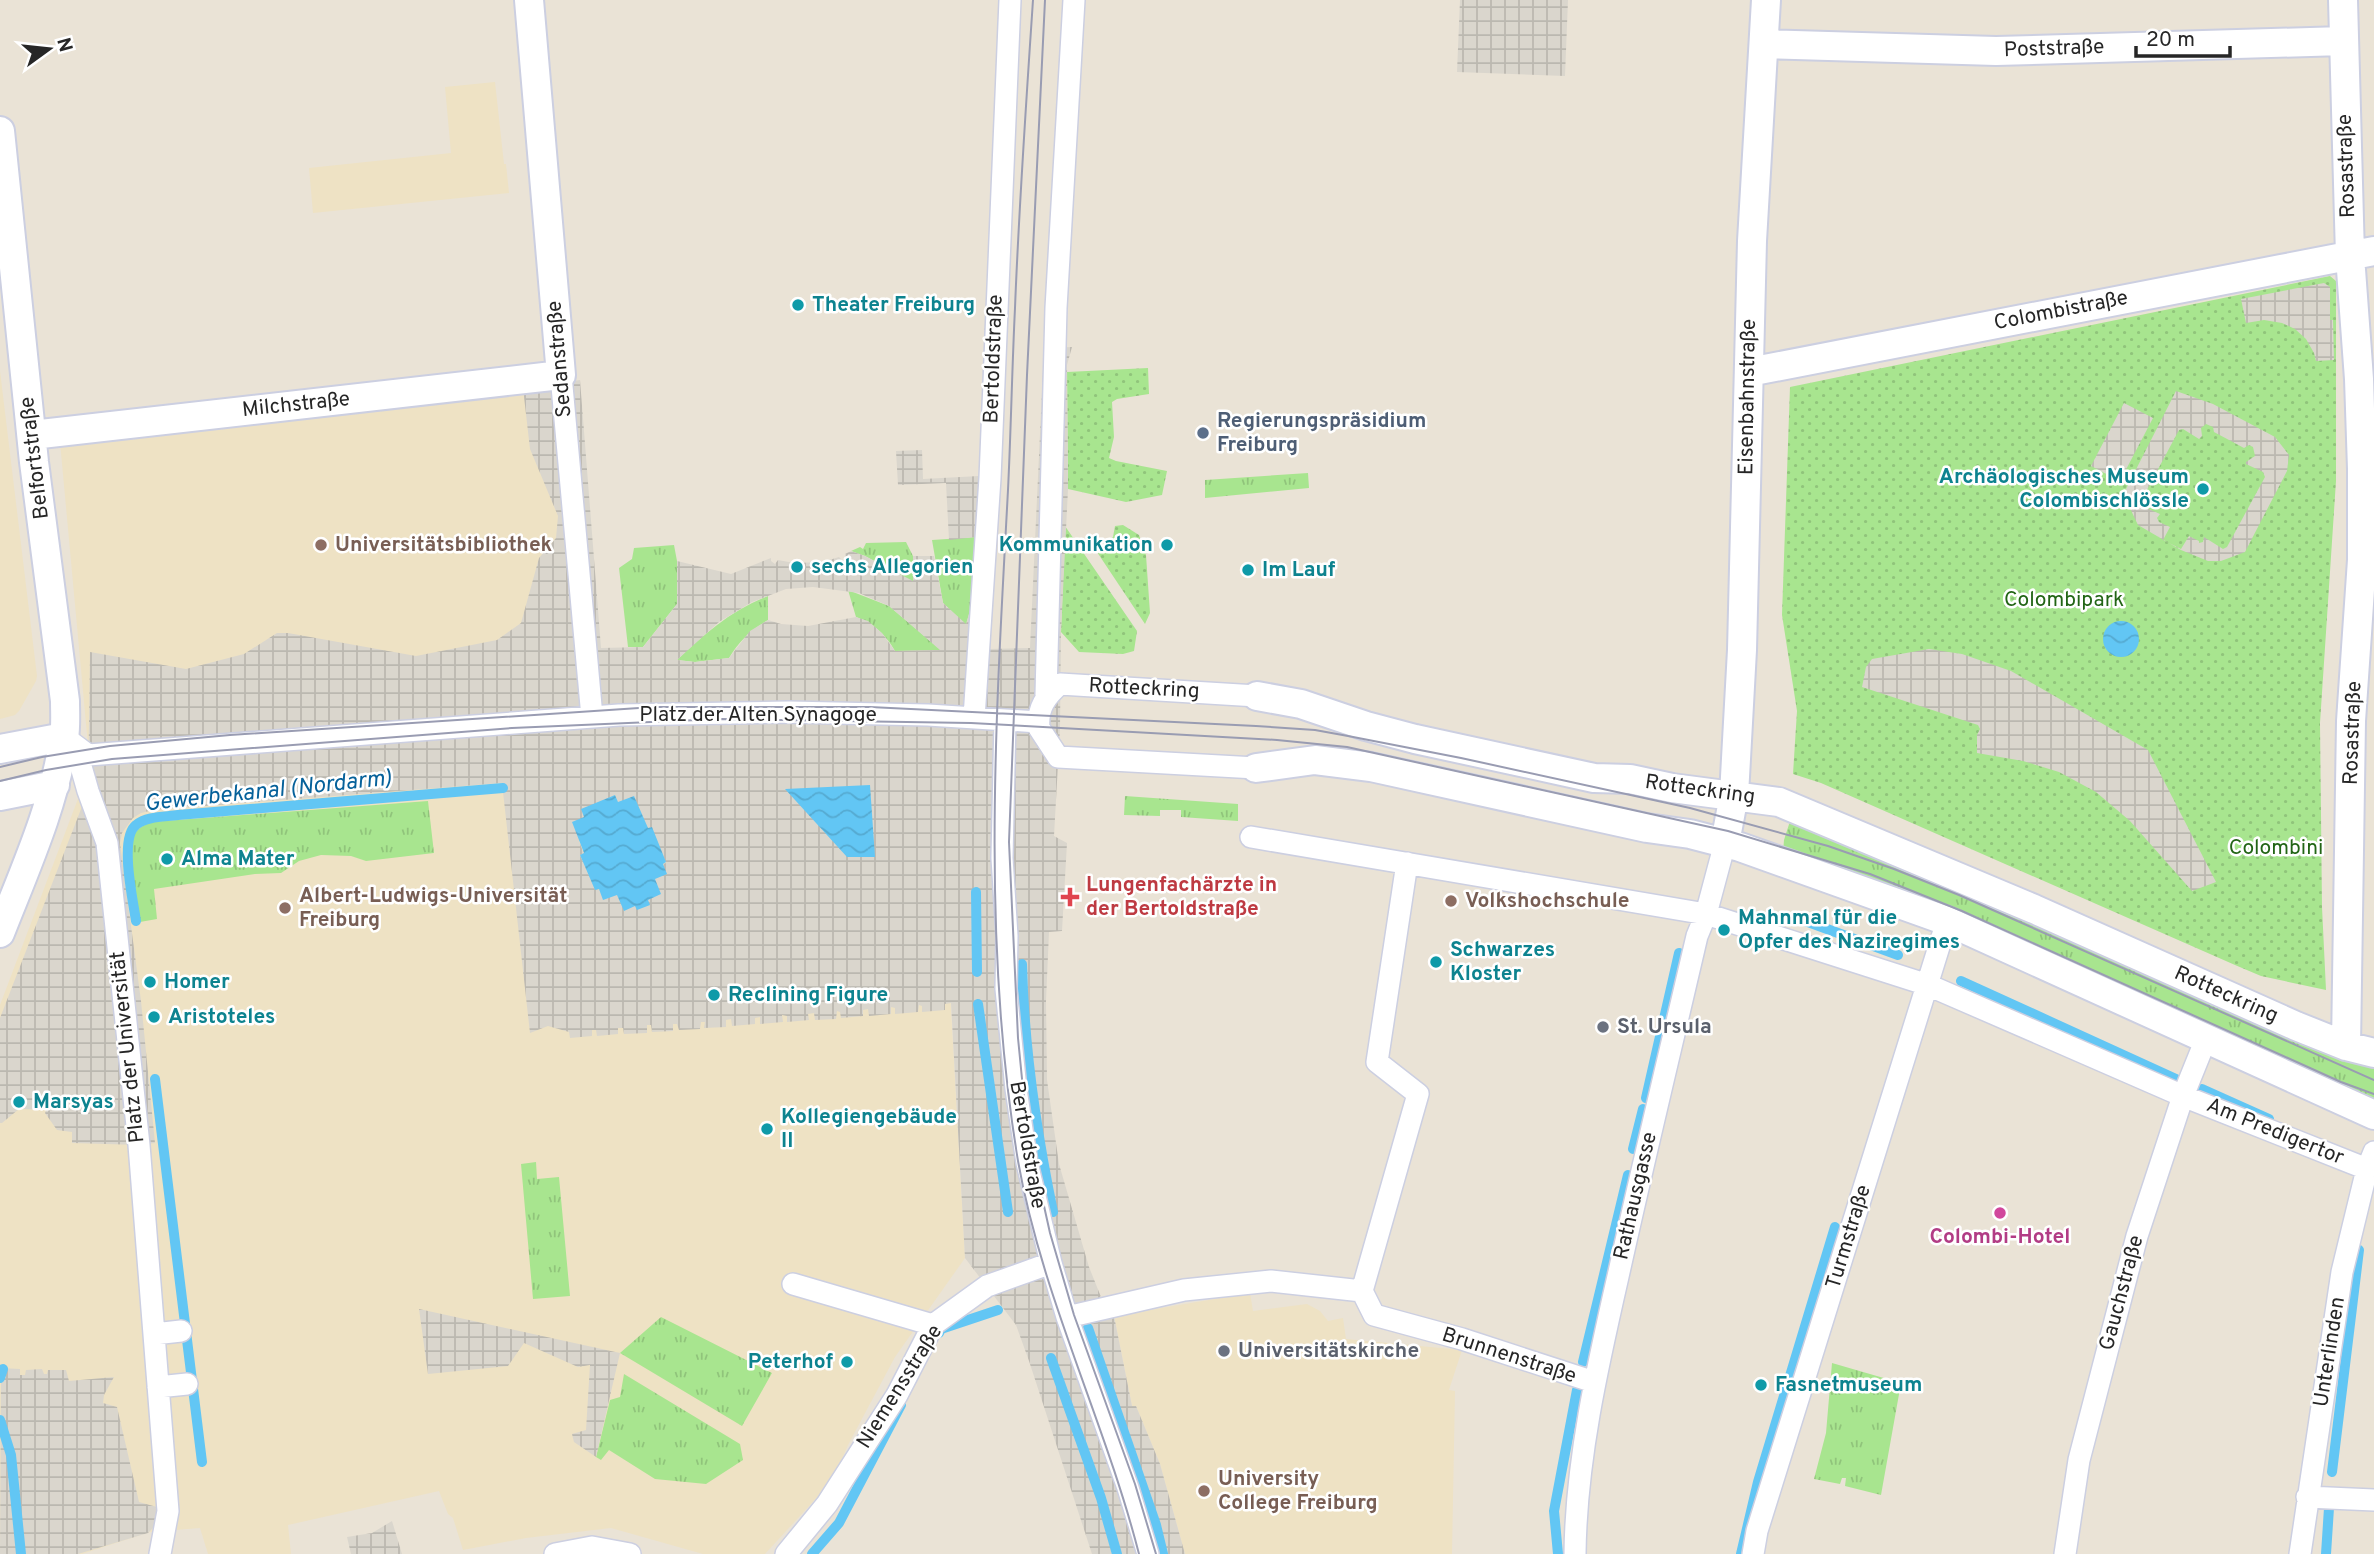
<svg xmlns="http://www.w3.org/2000/svg" width="2374" height="1554" font-family="Overpass,sans-serif">
	<defs>
		<pattern id="grass-tufts" width="24" height="20" patternUnits="userSpaceOnUse" patternTransform="scale(1.75)"><rect width="24" height="20" fill="#a8e58f"/><path d="M3 7l-1-3M5 7V3M7 7l1-3M15 17l-1-3M17 17v-4M19 17l1-3" fill="none" stroke="#90c47b"/></pattern>
		<pattern id="park-dots" width="8" height="8" patternUnits="userSpaceOnUse" patternTransform="scale(1.75)"><rect width="8" height="8" fill="#a8e58f"/><path d="M2 2h.1M6 6h.1" fill="none" stroke="#90c47b" stroke-width="1.8" stroke-linecap="round"/></pattern>
		<pattern id="plaza-grid" width="8" height="8" patternUnits="userSpaceOnUse" patternTransform="scale(1.75)"><rect width="8" height="8" fill="#dad6cd"/><path d="M0 4h8M4 0v8" fill="none" stroke="#bbb8b0"/></pattern>
		<pattern id="water-waves" width="16" height="10" patternUnits="userSpaceOnUse" patternTransform="scale(1.75)"><rect width="16" height="10" fill="#62c6f4"/><path d="M0 5q4-4 8 0t8 0" fill="none" stroke="#55aad1"/></pattern>
	</defs>
	<rect width="100%" height="100%" fill="#eae3d6"/>
	<path fill="#eee2c4" d="M495,82L504,164H506L509,193L313,213L309,168L451,153L445,87Z
		M0,371L37,676L36,681L19,711L15,715L0,719Z
		M552,383L584,700L950,991L965,1258L895,1357L848,1445L833,1480L765,1554H703L611,1528L526,1538L463,1550L453,1518L448,1514L439,1491L288,1525L291,1554H208L200,1528L150,1532L82,1554H0V1005L90,767L60,442Z
		M1250,1293L1253,1311L1307,1304L1320,1311L1328,1321L1343,1318L1346,1339L1462,1350L1449,1390L1455,1391L1452,1554H1185L1160,1464L1136,1406H1132L1114,1316Z"/>
	<path fill="url(#grass-tufts)" d="M1308,473L1309,488L1205,498V480Z
		M977,537L971,607L966,625L943,603L932,540Z
		M906,542L913,556V582L865,556L851,551L860,547L863,549L866,543Z
		M674,545L677,561V604L643,647H628L619,568L632,559L634,548Z
		M848,590L889,606L941,650L895,651C886,635 873,623 856,617Z
		M768,596V620C751,630 739,641 729,658L695,662L677,660C704,634 732,610 768,596Z
		M1125,796L1238,804V821L1181,817V810H1160V816L1124,815Z
		M428,801L434,853L366,861L351,856L321,855L299,861L281,873L255,874L154,889L157,919L140,922C138,902 128,858 132,840C134,830 143,825 151,822Z
		M1791,818L2374,1063V1103L1783,853L1784,840Z
		M536,1162L537,1179L559,1177L570,1296L533,1299L521,1164Z
		M661,1317L772,1373L742,1426L620,1353Z
		M1832,1363L1901,1383L1881,1495L1845,1486L1846,1478H1842L1840,1484L1814,1479L1826,1433Z
		M624,1374L740,1444L743,1460L706,1484L655,1479L609,1450L601,1460L596,1457L610,1400L620,1397Z"/>
	<path fill="url(#park-dots)" d="M2330,276L2336,281V481L2320,723L2322,907L2326,990L2261,976L2235,965L1821,783L1793,774L1797,711L1782,615L1790,387Z
		M1148,368L1149,394L1117,399L1112,402L1114,437L1109,458L1116,461L1167,471L1162,495L1126,502L1068,489L1067,372Z
		M1123,525L1139,535L1146,555L1150,613L1145,624L1093,546L1107,544L1113,537L1115,526Z
		M1065,526L1137,631L1134,651L1123,654L1079,652L1061,632Z"/>
	<path fill="url(#plaza-grid)" fill-rule="evenodd" d="M1460,0H1568L1565,76L1457,72Z
		M2324,283L2330,287V320H2333L2334,360L2316,361L2314,353L2306,339L2295,329L2282,323L2264,320L2246,323L2241,299Z
		M985,316L1003,317L990,649L1030,648L1044,348L1072,347L1067,365L1068,489L1061,632L1060,728L1054,836L1067,843L1062,931L1049,932L1046,1001L1047,1080L1059,1164L1089,1267L1101,1297L1114,1316L1132,1406H1136L1160,1464L1185,1554H1092L1029,1361L1016,1325L965,1258L951,1003L945,1004V1010L922,1012V1006L919,1005L918,1012L895,1014V1008L891,1007V1014L869,1016L868,1009L863,1010V1016L841,1018L840,1012L837,1011L836,1019L815,1020L814,1013L808,1014L809,1020L787,1022V1016L782,1015L783,1022L760,1024V1017L755,1018V1024L732,1026L731,1019L726,1020V1027L704,1028L705,1022H701L700,1029L679,1030L677,1024H673V1031L652,1032L651,1025H647V1033L624,1034L623,1028H618V1034L597,1036L596,1030H592V1036L570,1038L569,1032L548,1026L530,1033L502,783L153,810L141,813L133,818L122,833L120,843L141,1001L155,1143L139,1145L72,1143V1132L57,1130L45,1113L46,1110L23,1109V1105L18,1106L19,1109L2,1123H0V1018L88,791L90,652L186,669L244,654L277,633H288L416,656L497,640L521,623L539,558L556,538L558,516L530,449L523,388L580,380L601,648L643,647L677,604V561L731,574L771,558V561L775,564L778,560L794,563L795,567H799L800,563L817,562L819,566L824,565L823,562L839,557L842,560L845,559V554L851,551L865,556L913,581V556H934L943,603L966,624L971,607L976,537L949,540L946,483L898,485L896,451L922,450L923,479L979,476ZM813,587L859,593L889,606L940,650L895,651L882,633L868,621L856,617L808,626L781,624L768,620L750,631L729,658L695,662L677,660L719,622L752,602L786,589ZM615,795L618,803L648,829L651,827L666,863L663,864L654,879L648,900L595,889L580,855L584,854L579,841L585,817Z
		M2176,391L2213,404L2275,437L2289,455L2287,471L2245,552L2221,561H2208L2181,550L2138,525L2128,504L2126,489ZM2206,424L2213,427L2214,432L2244,448L2249,445L2253,447L2255,456L2246,462V464L2263,472L2265,477L2227,547L2223,549L2204,537L2203,542L2199,543V541L2189,536L2181,549L2163,540L2170,527L2159,522L2157,518L2160,514L2142,506L2141,501L2179,430L2183,429L2199,439L2202,436L2201,428Z
		M2124,403L2153,418L2120,481L2091,466Z
		M1929,649L1962,654L2011,671L2148,750L2216,882L2192,891L2130,821L2096,792L2059,772L2023,761L1977,753V735L1980,729L1978,725L1862,687L1866,667L1872,659Z
		M419,1309L620,1353L596,1457L574,1442L572,1434L586,1430L590,1365L578,1367L524,1343L508,1366L428,1374Z
		M1,1368L20,1369V1375H25L26,1370L42,1369L44,1374H47L48,1370H66L69,1381L114,1377L104,1395L103,1403L117,1407L139,1502L157,1507L156,1525L148,1533L78,1554H0Z
		M392,1521L402,1554H351L347,1537L372,1533Z"/>
	<path fill="url(#water-waves)" d="M2103 639a18 18 0 1 1 36 0a18 18 0 1 1-36 0Z
		M870,785L875,857H847L785,789Z
		M615,795L618,802L634,796L648,828L652,827L666,862L663,864L667,874L655,879L661,894L648,900L650,905L637,910L635,906L624,911L617,895L603,900L599,889L595,890L580,855L584,853L572,822L584,817L581,809Z"/>
	<g fill="none" stroke-linecap="round" stroke-linejoin="round">
		<path stroke="#62c6f4" stroke-width="10" d="M976,892L977,972
			M1797,918L1898,955
			M136,921C133,900 119,838 136,825C147,816 165,817 178,815L503,788
			M1022,964C1024,1048 1036,1130 1053,1212
			M1961,981L2176,1079
			M978,1004L1008,1212
			M155,1079L202,1462
			M2202,1089L2269,1119
			M1646,1098L1679,953
			M1633,1149L1643,1109
			M1088,1328L1156,1525L1163,1554
			M939,1333L941,1329L998,1310
			M1051,1358L1101,1498L1117,1554
			M1583,1362L1628,1175
			M0,1378L3,1369
			M0,1420L11,1455L21,1554
			M2332,1472L2359,1250
			M812,1554L839,1523L901,1405
			M1558,1554L1554,1511L1577,1390
			M1741,1554L1758,1482L1835,1227
			M2326,1554L2329,1508"/>
		<defs>
			<path id="pedestrian" d="M561,375L592,717
				M1046,695L1056,308L1074,0
				M974,718L990,478L1010,0
				M1005,720L1002,858L1007,936L1006,989L1016,1089L1027,1163L1051,1263L1067,1317L1128,1488L1148,1554
				M64,737L88,755L619,715L789,712L928,715L1038,722
				M80,763L88,791L107,843L139,1145L168,1511L160,1554
				M1256,768L1058,757L1039,728C1037,708 1046,696 1060,684L1257,696
				M1251,837L1706,914L1928,985L2183,1096L2367,1169
				M793,1284L933,1325
				M1362,1291L1418,1094L1377,1062L1407,863
				M1362,1291L1374,1315L1462,1339L1594,1382
				M1067,1317L1184,1290L1271,1281L1362,1291
				M154,1334L181,1331
				M158,1387L187,1384
				M2307,1497L2374,1500
				M555,1554L592,1547L630,1554
				M786,1554L827,1504L897,1395L933,1325L987,1286L1051,1263
				M1575,1554C1576,1459 1598,1364 1619,1272C1644,1159 1671,1048 1697,936L1706,914L1725,843
				M1753,1554L1757,1531L1947,921
				M2065,1554L2079,1460L2137,1236L2183,1096L2206,1039
				M2300,1554L2342,1272L2367,1169L2374,1152"/>
			<path id="minor" d="M2343,0L2350,256L2359,379L2362,469V560L2351,721L2346,1046
				M1765,44L1996,51L2343,41
				M0,131L34,462L65,701C65,713 66,726 64,738C54,806 25,869 0,933
				M1749,372L2374,251
				M32,435L561,375L529,0
				M1257,696L1301,704L1366,726L1415,739L1594,778L1630,779L1672,788L1779,802L2034,909L2296,1026L2346,1046L2374,1053
				M0,749L64,737
				M1256,768L1315,760L1371,767L1647,828L1690,834L1740,847L1947,921L2374,1115
				M0,796L55,785
				M1725,843L1734,795L1742,650L1752,241L1766,0"/>
		</defs>
		<use href="#pedestrian" stroke="#cccfe1" stroke-width="24"/>
		<use href="#minor" stroke="#cccfe1" stroke-width="32"/>
		<use href="#pedestrian" stroke="#fff" stroke-width="21"/>
		<use href="#minor" stroke="#fff" stroke-width="28"/>
		<path stroke="#999cb2" stroke-width="2" d="M1033,0C1026,103 1019,205 1015,308C1012,369 1011,429 1008,490C996,713 981,939 1018,1161C1042,1297 1105,1421 1139,1554
			M1045,0L1027,375L1009,842L1018,1038L1023,1089L1034,1161L1050,1233L1074,1315L1135,1484L1156,1554
			M0,767L42,757L110,746L230,735L654,707H870L1256,726L1315,730L1348,736L1461,758L1690,808L1828,846L1894,869L1959,895L2374,1080
			M0,781L46,770L112,759L512,728L721,719L971,723L1277,740L1347,747L1728,831L1870,874L1962,911L2341,1082L2374,1094"/>
	</g>
	<g fill="#0f9aa8" stroke="#fff" stroke-width="2.5">
		<circle cx="798" cy="305" r="7"/>
		<circle cx="2203" cy="489" r="7"/>
		<circle cx="1167" cy="545" r="7"/>
		<circle cx="797" cy="567" r="7"/>
		<circle cx="1248" cy="570" r="7"/>
		<circle cx="167" cy="859" r="7"/>
		<circle cx="1724" cy="930" r="7"/>
		<circle cx="1436" cy="962" r="7"/>
		<circle cx="150" cy="982" r="7"/>
		<circle cx="714" cy="995" r="7"/>
		<circle cx="154" cy="1017" r="7"/>
		<circle cx="19" cy="1102" r="7"/>
		<circle cx="767" cy="1129" r="7"/>
		<circle cx="847" cy="1362" r="7"/>
		<circle cx="1761" cy="1385" r="7"/>
	</g>
	<circle fill="#5c6f8a" stroke="#fff" stroke-width="2.5" cx="1203" cy="433" r="7"/>
	<g fill="#8d6e63" stroke="#fff" stroke-width="2.5">
		<circle cx="321" cy="545" r="7"/>
		<circle cx="1451" cy="901" r="7"/>
		<circle cx="285" cy="908" r="7"/>
		<circle cx="1204" cy="1491" r="7"/>
	</g>
	<path fill="#e0444e" stroke="#fff" stroke-width="2.5" d="M1066.5 886.5h7v7h7v7h-7v7h-7v-7h-7v-7h7z"/>
	<g fill="#6b7280" stroke="#fff" stroke-width="2.5">
		<circle cx="1603" cy="1027" r="7"/>
		<circle cx="1224" cy="1351" r="7"/>
	</g>
	<circle fill="#d1479c" stroke="#fff" stroke-width="2.5" cx="2000" cy="1213" r="7"/>
	<g text-anchor="middle" dominant-baseline="central" stroke-width="5" stroke-linejoin="round" paint-order="stroke">
		<g font-size="21" fill="#262626" stroke="#fff">
			<text transform="translate(2054 49) rotate(-2)">Poststraße</text>
			<text transform="translate(2347 166) rotate(-92)">Rosastraße</text>
			<text transform="translate(2061 311) rotate(-11)">Colombistraße</text>
			<text transform="translate(560 359) rotate(-95)">Sedanstraße</text>
			<text transform="translate(994 359) rotate(-88)">Bertoldstraße</text>
			<text transform="translate(1748 397) rotate(-89)">Eisenbahnstraße</text>
			<text transform="translate(296 405) rotate(-6)">Milchstraße</text>
			<text transform="translate(35 458) rotate(-97)">Belfortstraße</text>
			<text transform="translate(1144 689) rotate(3)">Rotteckring</text>
			<text x="758" y="715">Platz der Alten Synagoge</text>
			<text transform="translate(2353 733) rotate(-88)">Rosastraße</text>
			<text transform="translate(1700 790) rotate(8)">Rotteckring</text>
			<text transform="translate(2226 995) rotate(24)">Rotteckring</text>
			<text transform="translate(128 1047) rotate(-96)">Platz der Universität</text>
			<text transform="translate(2275 1132) rotate(22)">Am Predigertor</text>
			<text transform="translate(1027 1145) rotate(80)">Bertoldstraße</text>
			<text transform="translate(1636 1196) rotate(-77)">Rathausgasse</text>
			<text transform="translate(1849 1237) rotate(-73)">Turmstraße</text>
			<text transform="translate(2122 1293) rotate(-75)">Gauchstraße</text>
			<text transform="translate(2330 1352) rotate(-81)">Unterlinden</text>
			<text transform="translate(1509 1356) rotate(18)">Brunnenstraße</text>
			<text transform="translate(900 1387) rotate(-58)">Niemensstraße</text>
		</g>
		<g font-size="21" font-weight="bold" fill="#0d838f" stroke="#fff" text-anchor="start">
			<text x="812" y="305">Theater Freiburg</text>
			<text x="2189" y="477" text-anchor="end">Archäologisches Museum<tspan x="2189" dy="24">Colombischlössle</tspan></text>
			<text x="1153" y="545" text-anchor="end">Kommunikation</text>
			<text x="811" y="567">sechs Allegorien</text>
			<text x="1262" y="570">Im Lauf</text>
			<text x="181" y="859">Alma Mater</text>
			<text x="1738" y="918">Mahnmal für die<tspan x="1738" dy="24">Opfer des Naziregimes</tspan></text>
			<text x="1450" y="950">Schwarzes<tspan x="1450" dy="24">Kloster</tspan></text>
			<text x="164" y="982">Homer</text>
			<text x="728" y="995">Reclining Figure</text>
			<text x="168" y="1017">Aristoteles</text>
			<text x="33" y="1102">Marsyas</text>
			<text x="781" y="1117">Kollegiengebäude<tspan x="781" dy="24">II</tspan></text>
			<text x="833" y="1362" text-anchor="end">Peterhof</text>
			<text x="1775" y="1385">Fasnetmuseum</text>
		</g>
		<g font-size="21" font-weight="bold" fill="#4e5e75" stroke="#fff" text-anchor="start">
			<text x="1217" y="421">Regierungspräsidium<tspan x="1217" dy="24">Freiburg</tspan></text>
		</g>
		<g font-size="21" font-weight="bold" fill="#785e54" stroke="#fff" text-anchor="start">
			<text x="335" y="545">Universitätsbibliothek</text>
			<text x="299" y="896">Albert-Ludwigs-Universität<tspan x="299" dy="24">Freiburg</tspan></text>
			<text x="1465" y="901">Volkshochschule</text>
			<text x="1218" y="1479">University<tspan x="1218" dy="24">College Freiburg</tspan></text>
		</g>
		<g font-size="21" fill="#226515" stroke="#fff">
			<text x="2064" y="600">Colombipark</text>
			<text x="2276" y="848">Colombini</text>
		</g>
		<g font-size="21" font-weight="bold" fill="#be3a42" stroke="#fff" text-anchor="start">
			<text x="1086" y="885">Lungenfachärzte in<tspan x="1086" dy="24">der Bertoldstraße</tspan></text>
		</g>
		<g font-size="21" font-weight="bold" fill="#5b616d" stroke="#fff" text-anchor="start">
			<text x="1617" y="1027">St. Ursula</text>
			<text x="1238" y="1351">Universitätskirche</text>
		</g>
		<g font-size="21" font-weight="bold" fill="#b23c85" stroke="#fff">
			<text x="2000" y="1237">Colombi-Hotel</text>
		</g>
		<g font-size="23" font-style="italic" fill="#06619a" stroke="#fff">
			<text transform="translate(268 792) rotate(-6)">Gewerbekanal (Nordarm)</text>
		</g>
	</g>
	<g transform="translate(49 49) rotate(75)" stroke="#ffffff" stroke-width="5" paint-order="stroke">
	<path d="M0-5L12 26L0 18L-12 26Z" fill="#262626"/>
	<text y="-10" font-size="19" font-weight="bold" text-anchor="middle" fill="#262626">N</text>
	</g>
	<path d="M2136 46v10h94v-10" fill="none" stroke="#262626" stroke-width="3.5"/>
	<text x="2146" y="46" font-size="21" fill="#262626" stroke="#ffffff" stroke-width="5" paint-order="stroke">20 m</text>
</svg>
